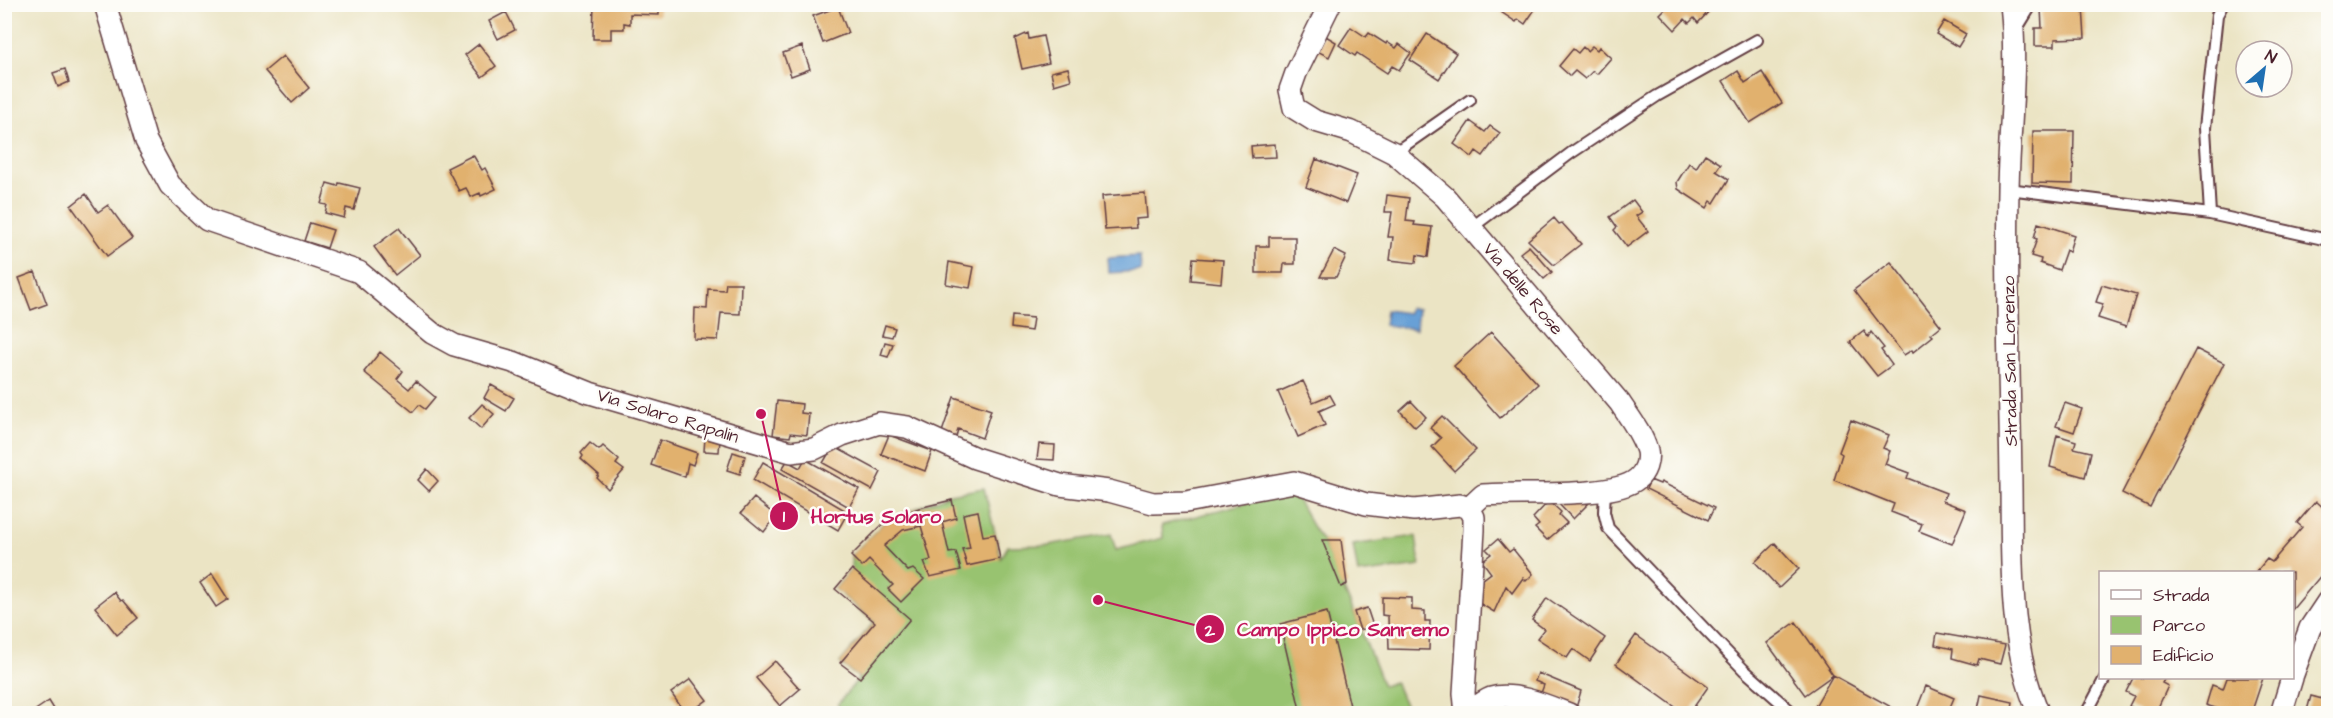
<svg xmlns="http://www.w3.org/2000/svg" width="2333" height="718" font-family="'Architects Daughter',sans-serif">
	<rect width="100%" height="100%" fill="#fdfcf7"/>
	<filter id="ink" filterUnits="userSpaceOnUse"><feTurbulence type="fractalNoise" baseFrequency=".0167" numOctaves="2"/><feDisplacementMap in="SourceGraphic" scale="12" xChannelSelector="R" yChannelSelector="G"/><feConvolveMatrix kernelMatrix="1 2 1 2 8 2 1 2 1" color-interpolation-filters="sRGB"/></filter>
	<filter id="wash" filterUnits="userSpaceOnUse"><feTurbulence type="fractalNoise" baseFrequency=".008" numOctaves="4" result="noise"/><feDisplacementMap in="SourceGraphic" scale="24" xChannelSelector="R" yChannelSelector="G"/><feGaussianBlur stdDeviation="1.35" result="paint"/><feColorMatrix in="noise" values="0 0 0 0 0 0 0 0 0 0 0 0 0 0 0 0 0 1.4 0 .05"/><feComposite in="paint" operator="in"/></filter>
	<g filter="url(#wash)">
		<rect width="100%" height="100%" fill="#ebe4c4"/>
		<path fill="#98c370" stroke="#71714e" stroke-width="1.5" d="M984,488L1001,558L1008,546L1048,545L1111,534L1116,550L1163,538L1162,525L1291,491C1304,507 1309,525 1322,540L1353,610L1383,686L1395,682L1406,707L1413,713H840L838,704L859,678L840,663L874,622L835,589L852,569L851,556L886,521L950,494Z
			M1416,536L1420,566L1358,574L1353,545Z"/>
		<path fill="#67a0d6" stroke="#586080" stroke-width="1.5" d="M1140,256L1141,271L1109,273L1108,258Z
			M1409,308L1418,309L1416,329L1384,325L1386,310L1408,313Z"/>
		<g id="blocks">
			<path fill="#e1b16e" d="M594,4H659V15L630,14V24L624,23V29H611V39H593Z
				M1670,4H1706L1711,9L1698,23L1694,18L1689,23L1685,19L1675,30L1660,14Z
				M1496,5H1538L1525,24L1518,19L1516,22L1501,12L1503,9Z
				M838,7L848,33L823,43L813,16Z
				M2083,7L2085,38L2055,39V46H2035V28H2042L2041,8Z
				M506,12L515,30L498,39L489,21Z
				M1944,21L1966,34L1958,47L1936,34Z
				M1351,27L1366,37L1369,33L1386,44L1387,42L1396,48L1399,44L1411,53L1399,70L1392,66L1387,73L1357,53L1355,56L1339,45Z
				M1028,33L1029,39L1043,36L1049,63L1022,69L1015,39Z
				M1427,34L1456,53L1439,79L1410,60Z
				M1324,35L1336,42L1329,57L1317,51Z
				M479,44L496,66L482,77L465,55Z
				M802,46L810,69L791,76L783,53Z
				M1592,46L1597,50L1599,47L1611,58L1597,74L1593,71L1585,79L1575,71L1570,76L1559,66L1573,49L1578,53L1583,47L1587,51Z
				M283,56L309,88L292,103L265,71Z
				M1068,68L1071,80L1054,85L1051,72Z
				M65,69L69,82L58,87L53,73Z
				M1738,71L1745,83L1762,72L1782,103L1750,123L1723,81Z
				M1470,121L1485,132L1490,126L1500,133L1483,156L1476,151L1472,157L1454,144Z
				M2033,131H2074L2073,184L2032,183Z
				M1275,144L1276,157L1252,158L1251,146Z
				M1705,154L1721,164L1716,171L1729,179L1714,203L1711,201L1707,208L1678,189L1677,182L1689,163L1696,168Z
				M473,155L482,170L485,168L496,189L481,196L480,193L471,197L466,188L459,191L447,168Z
				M1316,159L1357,175L1346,203L1306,187Z
				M327,183L338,186L339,183L360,188L354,210L346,208L344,218L325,213L327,205L321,204Z
				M1145,193L1147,218L1135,219L1136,228L1105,230L1102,196Z
				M86,194L98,212L108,205L132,238L107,256L71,206Z
				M1387,195L1409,198L1406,221L1415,222L1414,225L1432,227L1428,257L1417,255L1416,263L1390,260L1393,237H1388L1392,212H1385Z
				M1633,200L1642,212L1636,216L1648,231L1627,247L1614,230L1617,227L1610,217Z
				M1554,218L1559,224L1562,223L1581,244L1554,265L1528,240Z
				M310,223L333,230L327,248L304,241Z
				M2038,223L2074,235L2069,252L2066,250L2059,270L2040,263L2041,259L2031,256L2037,239L2034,238Z
				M399,228L420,255L395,275L374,247Z
				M1269,237H1295V264H1284L1283,273H1256V246H1269Z
				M1529,246L1552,272L1544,279L1520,253Z
				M1334,250L1346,256L1336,277H1320Z
				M1193,258L1223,260L1221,283L1191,280Z
				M949,262L974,267L970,288L946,284Z
				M1891,262L1941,326L1931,334L1933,336L1913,352L1912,350L1904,355L1854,290Z
				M35,272L47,304L31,310L19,278Z
				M726,283H741L740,314L721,313L718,340L694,339L695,308L707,309L708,289L725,290Z
				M2102,285L2136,295L2126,327L2098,318L2103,304L2096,302Z
				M1012,316L1033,318L1031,331L1011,328Z
				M885,325L895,328L892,337L882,335Z
				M1864,331L1868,337L1871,332L1884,348L1881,350L1892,365L1877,376L1850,342Z
				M1491,332L1538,384L1500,418L1454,366Z
				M885,342L893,344L888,357L881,355Z
				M2196,349L2224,363L2150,507L2122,493Z
				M380,352L403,371L397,379L409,389L416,381L435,397L425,409L419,405L413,412L364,372Z
				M1303,381L1313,402L1330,395L1335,404L1319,411L1325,425L1298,437L1278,392Z
				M491,385L514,398L506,411L484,398Z
				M954,397L991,410L982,438L958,429L956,437L942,432Z
				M777,401L802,404L801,413L809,414L807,435L791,433L790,437L773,435Z
				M1411,401L1426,417L1415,427L1400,411Z
				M2065,403L2082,409L2074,432L2056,426Z
				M482,404L494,414L481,429L469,418Z
				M1442,416L1476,450L1454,471L1432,447L1441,438L1430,428Z
				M1851,420L1889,435L1883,448L1890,451L1885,464L1909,473L1907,478L1946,493L1943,501L1966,510L1952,544L1919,531L1922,524L1891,512L1894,504L1834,480L1842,454L1839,452Z
				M889,435L932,451L925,471L881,454Z
				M2057,435L2076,441L2074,448L2091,452L2085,477L2050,467Z
				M705,438L720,439L719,452L704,451Z
				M660,440L697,453L693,465L688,463L685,477L651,465Z
				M590,443L599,450L603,446L619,460L616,464L624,470L608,489L597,478L599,475L581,459L583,456L581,453Z
				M1039,444L1055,445L1054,460L1037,459Z
				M833,446L881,472L872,490L823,463Z
				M733,452L745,456L740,474L727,470Z
				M805,459L859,489L849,507L782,469L787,461L800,468Z
				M763,462L848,512L838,530L753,480Z
				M427,469L438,481L429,491L418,480Z
				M1650,480L1660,484L1661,482L1714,508L1708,520L1646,489Z
				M754,498L776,516L764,532L741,513Z
				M1593,499L1573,519L1557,502Z
				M952,500L956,518L942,522L949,553L956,552L961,570L930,577L924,562L931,560L921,526L903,530L884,546L908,571L913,569L924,579L901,602L888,589L893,585L869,560L862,567L851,556L886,521L919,508Z
				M1549,501L1561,512L1559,515L1567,523L1547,540L1535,528L1539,525L1533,518Z
				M2316,501L2328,512V567L2292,610V572H2256L2267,559L2272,562L2302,527L2297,523Z
				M978,511L983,536L995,534L1000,559L967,566L962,549L970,548L963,514Z
				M1498,539L1509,552L1513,549L1533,574L1526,581L1523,578L1512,593L1506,586L1494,612L1479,603L1482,580L1491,573L1482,561L1491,554L1486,549Z
				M1322,540H1341L1347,584L1341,587Z
				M1775,543L1799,569L1779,588L1755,562Z
				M852,569L910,619L860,678L840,663L875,622L835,589Z
				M212,574L228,599L216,607L200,583Z
				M114,592L121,601L123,600L138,618L117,635L95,607Z
				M1382,597L1412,598V610L1425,611V621H1430L1429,650L1389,649L1388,616L1382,615Z
				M1547,598L1605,638L1590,661L1573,649L1567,658L1537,638L1544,629L1532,620Z
				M1367,608L1373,626L1360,630L1354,612Z
				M1327,612L1352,714H1301L1280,624Z
				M1796,622L1833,675L1805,695L1767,643Z
				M1937,633L2005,645L2000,664L1979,659L1977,665L1952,658L1953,649L1935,645Z
				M1636,635L1708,687L1689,714H1685L1616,664Z
				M775,661L800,689L780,706L756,678Z
				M1538,673L1581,691L1576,708L1541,693L1544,685L1535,681Z
				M1833,675L1893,708L1890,714H1824L1814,708Z
				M2133,678H2165L2162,683L2168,686L2155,714H2145L2129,706L2134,696L2126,692Z
				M2227,678H2263L2251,714H2234L2206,705L2212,685L2223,689Z
				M691,679L707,700L699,706L704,714H686L671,693Z
				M1926,686L1954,698L1947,714H1923L1916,711Z
				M2328,694V714H2306L2311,696L2326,700Z
				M1981,695L2013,702L2011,714H1977Z
				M49,701L57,714H30L37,709Z"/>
		</g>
	</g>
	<g filter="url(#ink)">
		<use href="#blocks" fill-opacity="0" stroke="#623d42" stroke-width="1.5"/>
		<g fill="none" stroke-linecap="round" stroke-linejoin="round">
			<defs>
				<path id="lane" d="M2016,30L2032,4
					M1394,153L1470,100
					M2008,189L2210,214L2328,240
					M2210,214L2205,128L2217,15L2223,4
					M1471,228L1571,153L1657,96L1757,40
					M1605,489L1604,512L1608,528L1744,670L1794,714
					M2086,714L2105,678"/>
				<path id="street" d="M105,4L146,141L170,185L207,220L359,272L432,333L454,345L513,362L590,393L791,452L814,449L842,435L879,423L907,427L975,458L1060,485L1109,491L1153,503L1186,502L1294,482L1366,504L1414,510L1460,505L1469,508L1474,517V530L1464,693L1466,714
					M1330,4L1296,73L1290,90L1294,108L1315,121L1352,132L1394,153L1445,197L1620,403C1629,417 1642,433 1647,451C1649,461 1645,473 1637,479C1614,499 1516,492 1483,495L1469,508
					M2011,4C2018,67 2009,128 2008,190C2006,289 2010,387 2011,486C2012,561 2008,643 2039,714
					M2292,677L2310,628L2328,601
					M1467,714C1474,709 1483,701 1491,698C1514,691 1548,706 1569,714
					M2281,714L2292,678"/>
			</defs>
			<use href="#lane" stroke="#623d42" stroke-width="14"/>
			<use href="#street" stroke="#623d42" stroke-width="24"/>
			<use href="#lane" stroke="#fff" stroke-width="10"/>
			<use href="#street" stroke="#fff" stroke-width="21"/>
		</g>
	</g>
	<g text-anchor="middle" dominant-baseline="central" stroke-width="5" stroke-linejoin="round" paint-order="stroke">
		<g font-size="18" fill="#4a1f2b" stroke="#fdfcf7">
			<text transform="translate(1523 289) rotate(50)">Via delle Rose</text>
			<text transform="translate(2010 361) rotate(-91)">Strada San Lorenzo</text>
			<text transform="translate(668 416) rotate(17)">Via Solaro Rapalin</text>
		</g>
	</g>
	<path fill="none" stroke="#c2185b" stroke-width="2" d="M761 414L784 516M1098 600L1210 629"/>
	<g fill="#c2185b" stroke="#fdfcf7" stroke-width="2">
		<circle cx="761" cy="414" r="6"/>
		<circle cx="1098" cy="600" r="6"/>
		<circle cx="784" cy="516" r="15"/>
		<circle cx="1210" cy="629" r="15"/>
	</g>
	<g font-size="18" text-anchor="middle" font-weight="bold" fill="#fff">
		<text x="784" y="522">1</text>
		<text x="1210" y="636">2</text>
	</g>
	<g font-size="20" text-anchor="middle" font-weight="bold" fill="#c2185b" stroke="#fdfcf7" stroke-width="5" stroke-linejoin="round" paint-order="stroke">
		<text x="876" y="523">Hortus Solaro</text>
		<text x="1343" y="636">Campo Ippico Sanremo</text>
	</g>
	<rect width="2333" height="718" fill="none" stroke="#fdfcf7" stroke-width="24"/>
	<rect x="2099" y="571" width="195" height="108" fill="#fdfcf7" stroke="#b5a4a5" stroke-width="1.5"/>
	<rect x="2111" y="590" width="30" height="9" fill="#ffffff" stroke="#b5a4a5" stroke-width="1.5"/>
	<text x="2153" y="601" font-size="18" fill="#4a1f2b">Strada</text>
	<rect x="2111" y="616" width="30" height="18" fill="#98c370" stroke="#b5a4a5" stroke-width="1.5"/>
	<text x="2153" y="631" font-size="18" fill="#4a1f2b">Parco</text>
	<rect x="2111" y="646" width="30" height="18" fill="#e1b16e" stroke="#b5a4a5" stroke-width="1.5"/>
	<text x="2153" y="661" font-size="18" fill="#4a1f2b">Edificio</text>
	<g transform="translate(2264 69) rotate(29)"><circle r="28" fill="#fdfcf7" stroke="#b5a4a5" stroke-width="1.5"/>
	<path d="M0-4.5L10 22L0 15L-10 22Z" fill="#1f6fb2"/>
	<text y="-9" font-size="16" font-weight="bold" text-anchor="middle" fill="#4a1f2b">N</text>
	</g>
</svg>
